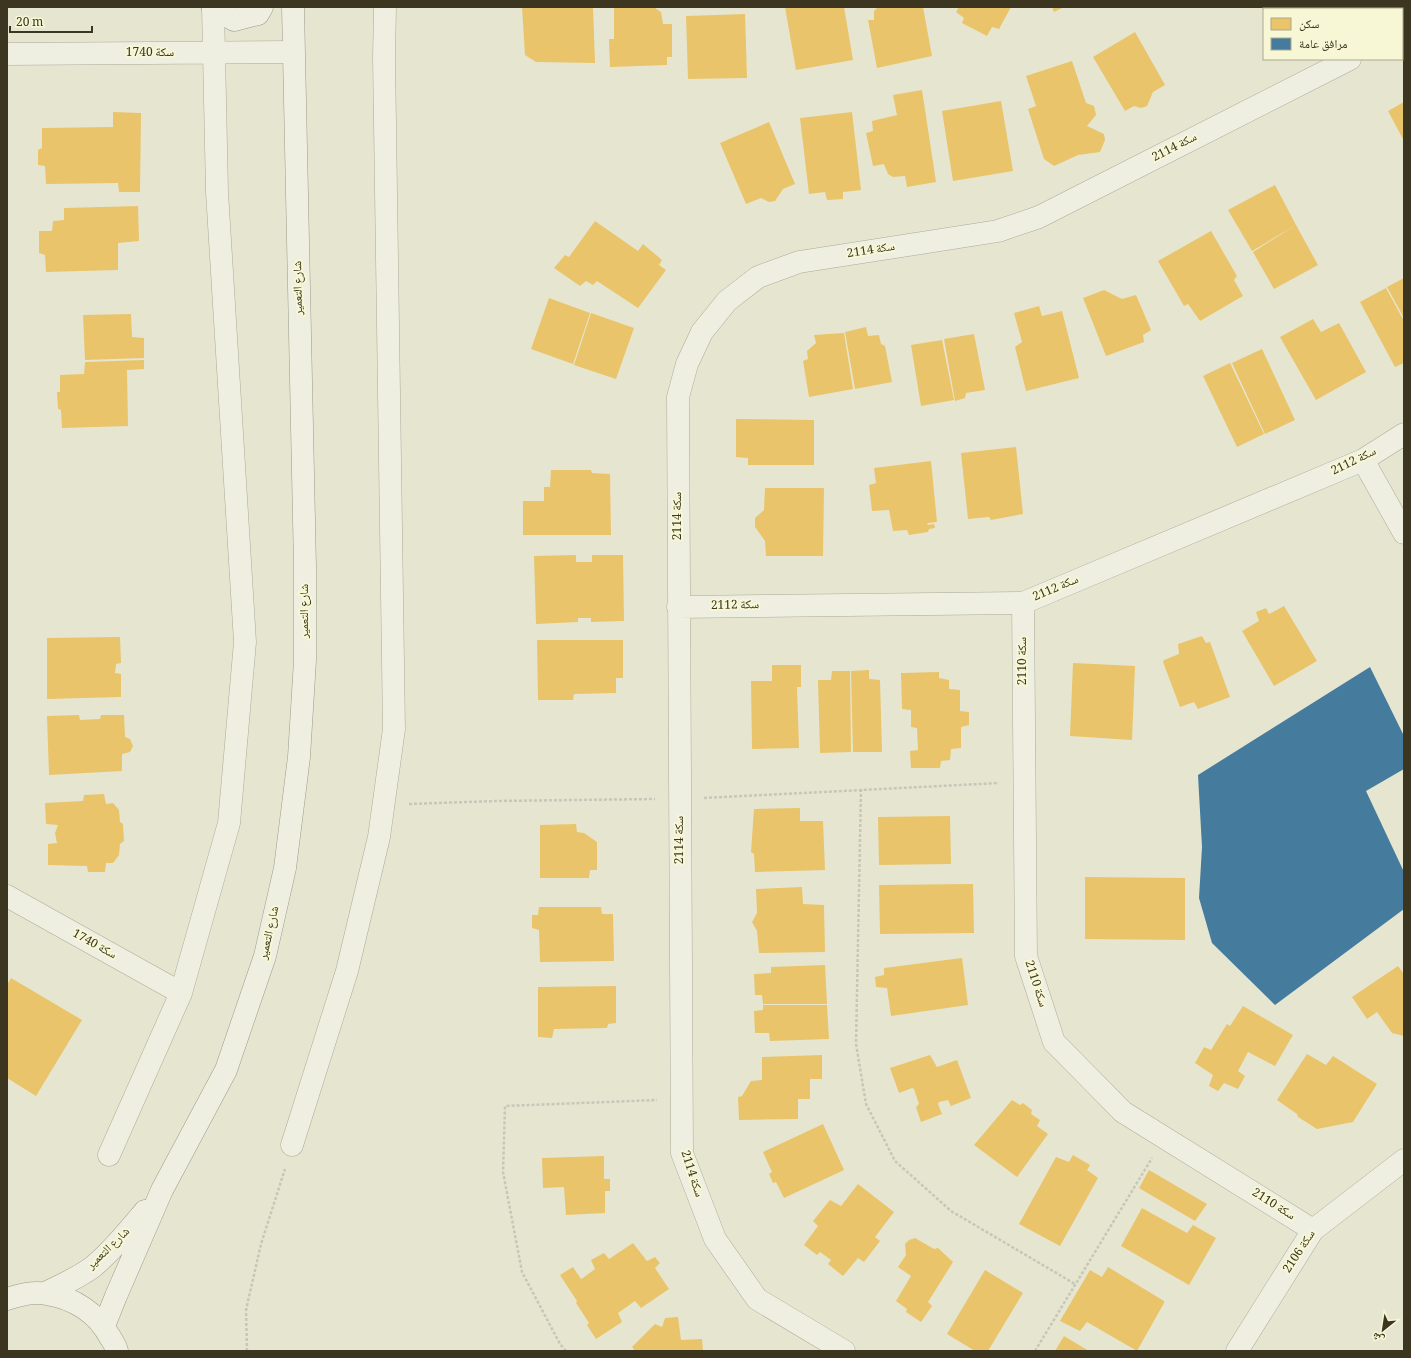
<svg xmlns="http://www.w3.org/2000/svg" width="1411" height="1358" font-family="Georgia,'Noto Naskh Arabic',serif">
	<rect width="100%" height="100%" fill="#e6e6d0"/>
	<path fill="#e9c46a" d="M522,7H593L595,63L536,62L525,55Z
		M614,7L655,8L661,12L663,24H672V57H667V65L610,67L609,39H614Z
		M785,7H844L853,60L796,70Z
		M878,7H923L932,56L877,68L868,20H874V11Z
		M959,7H1011L999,29L992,27L987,36L962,23L964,18L956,12Z
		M1052,7H1064L1054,12Z
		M1269,7H1279L1276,9H1270Z
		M745,14L747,78L688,79L686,16Z
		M1135,32L1165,85L1153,92L1147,106L1141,108L1134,106L1125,111L1093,57Z
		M1072,61L1086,103L1094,106L1096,115L1087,126L1104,134L1105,140L1100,152L1078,155L1054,166L1044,159L1028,109L1036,106L1026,76Z
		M922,90L936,182L907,187L905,176L893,177L888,174L884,164L873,166L866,133L873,131L872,121L897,115L893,95Z
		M1001,101L1013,171L953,181L942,111Z
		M1404,102V141L1388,111Z
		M113,112L141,113L140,192H119L118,183L46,184L45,166L38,165V150L42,148V128L113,127Z
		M852,112L861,190L843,192V199L827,200L825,192L809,194L800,118Z
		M769,122L795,184L783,189L775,201L769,202L761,198L746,204L720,143Z
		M1275,185L1296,225L1252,251L1228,210Z
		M138,206L139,241L118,243V270L46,272L45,255L39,253V231H52L53,221L64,220V208Z
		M595,221L638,251L643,244L662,260L659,265L666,270L638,308L597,281L593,285L586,281L580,286L554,268L565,255L569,257Z
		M1296,225L1318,265L1274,289L1253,252Z
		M1211,231L1237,276L1234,280L1243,296L1200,321L1188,304L1184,306L1158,261Z
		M1404,278V318L1387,287Z
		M1386,288L1404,321V363L1395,367L1360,302Z
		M1104,290L1122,299L1136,295L1151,330L1143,335L1144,342L1106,356L1083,298Z
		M549,298L590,313L573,364L531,349Z
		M1039,306L1042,316L1062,311L1079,378L1026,391L1015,347L1022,342L1014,313Z
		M591,313L634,328L616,379L574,365Z
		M131,314L132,337L144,338V358L85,360L83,315Z
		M1313,319L1321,332L1339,323L1366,372L1316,400L1280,337Z
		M866,327L868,336L879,335L881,344L885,346L892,382L855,389L845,332Z
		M844,333L853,389L809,397L803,361L808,359L807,351L816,343L814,335Z
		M974,334L985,390L966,393L965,398L955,401L944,339Z
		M942,340L954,400L921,406L911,345Z
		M1262,349L1295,420L1265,434L1232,363Z
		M144,360V369L127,370L128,426L62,428L61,410L58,409L57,392H60V375L84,374L85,362Z
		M1230,363L1264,434L1237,447L1203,376Z
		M736,419L814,420V465H748V458L736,457Z
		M1016,447L1023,514L991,520L989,517L968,519L961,453Z
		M931,461L937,522L928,523L927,525L934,524L935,528L929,529L928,532L909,535L907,530L893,531L889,510L872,511L869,485L876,483L874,468Z
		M551,470H591L592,473L610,474L611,535H523V501H544V487H550Z
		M765,488H824L823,556H766L765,541L755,527V518L764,510Z
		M576,555V562H592V555H623L624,621L591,622V618H578V622L536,624L534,556Z
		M1284,606L1317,661L1274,686L1242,631L1259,621L1256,612L1266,608L1269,614Z
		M1202,636L1206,643L1210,642L1230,697L1198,709L1194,702L1180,707L1163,662L1164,660L1179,654L1178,644Z
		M120,637L121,663L116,664L115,673L121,674V697L47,699V638Z
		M537,640H623V678H616V693L574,694L573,700H538Z
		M1073,663L1135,666L1132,740L1070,736Z
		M772,665H801V687H797L799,748L752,749L751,681H772Z
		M869,670V679L880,680L882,752H853L851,671Z
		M832,671H850L851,752L820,753L818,680H831Z
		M939,672V678L949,680V689L960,690V711L969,712V725L961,727V748L951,749L950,760L941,761L940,768H911L910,751L918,750L917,728L911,727V710L902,709L901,673Z
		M79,715L80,720L100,719L101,715H124L125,737L130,739L133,746L130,752L122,754V771L49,775L47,716Z
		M104,794L106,804L113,803L119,810L120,822L123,824L124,841L120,844L119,855L113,863H106L105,872H88L87,866L48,865V844L57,843L55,833L58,825L46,824L45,803L83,801L84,795Z
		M800,808V821H823L825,870L755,872L754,854L751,852L754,809Z
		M950,816L951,864L879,865L878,817Z
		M576,824L577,832L584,833L597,842V870H590L589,878H540V825Z
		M1085,877L1185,878V940L1085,939Z
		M973,884L974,933L880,934L879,885Z
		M802,887L803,904L824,905L825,952L759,953L757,931L752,922L757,913L756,889Z
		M539,907H601L602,914H613L614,961L540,962L539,930L532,928V915H538Z
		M962,958L968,1005L891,1016L887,988L876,987L875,977L884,975V968Z
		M825,965L827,1004H763L762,995H755L754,974L771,973V967Z
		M1398,966L1404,974V1036L1392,1033L1377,1012L1367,1019L1352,997Z
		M11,978L82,1020L36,1096L7,1078V985Z
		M616,986V1023L608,1024L607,1028L554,1029L552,1038L538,1037V987Z
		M763,1005H827L829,1039L770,1041L769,1033H755L754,1011L763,1010Z
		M1243,1006L1293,1035L1275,1066L1248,1052L1238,1071L1245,1076L1238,1089L1224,1083L1218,1091L1209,1086L1213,1075L1195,1063L1204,1047L1211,1050L1227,1024L1230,1026Z
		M1307,1054L1326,1065L1333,1056L1377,1084L1353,1122L1317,1129L1298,1117L1297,1114L1277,1100Z
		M822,1055V1079H810V1099H798V1119L739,1120L738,1097L742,1096L751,1081L762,1080V1057Z
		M930,1055L937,1067L957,1060L971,1098L951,1106L948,1100L939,1102L938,1104L942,1114L921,1122L916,1107L919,1104L914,1089L912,1088L899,1093L890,1068Z
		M1012,1100L1020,1105L1023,1103L1032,1110L1031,1114L1040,1120L1037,1126L1048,1134L1017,1177L974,1145Z
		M823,1124L844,1170L784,1198L776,1182L773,1183L769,1174L772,1172L763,1152Z
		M1073,1155L1090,1165L1087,1170L1098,1178L1060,1246L1019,1224L1056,1157L1069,1162Z
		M604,1156V1179H610V1191H605V1213L566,1215L564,1187L543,1188L542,1158Z
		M1149,1170L1207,1204L1195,1221L1139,1188Z
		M858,1184L894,1212L875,1237L880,1241L864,1262L858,1258L843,1276L828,1264L831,1260L820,1252L817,1255L804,1245L818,1226L813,1221L830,1200L841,1206Z
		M1142,1208L1187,1233L1193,1225L1216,1238L1189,1285L1121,1246Z
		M915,1238L934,1249L938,1248L953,1262L928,1302L932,1306L921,1322L906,1312L907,1309L896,1301L911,1276L898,1267L906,1255L905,1244L909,1240Z
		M633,1243L647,1261L655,1257L660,1263L655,1268L669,1289L641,1308L635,1301L618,1313L622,1322L596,1339L587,1325L589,1323L576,1303L577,1301L560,1275L573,1267L581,1279L583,1278L595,1269L591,1260L604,1253L609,1259Z
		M1108,1267L1164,1301V1303L1137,1351L1087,1322L1080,1331L1060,1321L1090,1270L1102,1277Z
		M985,1270L1023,1293L988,1351H975L947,1334Z
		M678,1317L681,1340L702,1339L703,1351H635L632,1347L655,1324L662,1327L665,1318Z
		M1064,1336L1089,1351H1055Z"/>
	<path fill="#457b9d" d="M1370,667L1404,736V769L1366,791L1404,872V909L1275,1005L1212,943L1199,898L1202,847L1198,775Z"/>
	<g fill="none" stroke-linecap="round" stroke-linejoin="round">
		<defs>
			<path id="minor" d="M1402,33L1404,32
				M7,54L293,52
				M1363,460L1404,533
				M1023,603L1026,956L1054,1042L1123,1112L1313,1230
				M678,607L1023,603L1363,460L1404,434
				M7,896L181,993
				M292,1145L347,971L379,837L394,729L384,57L385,7
				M109,1155L181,993L229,823L245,642L217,192L213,7
				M844,1351L757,1299L715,1239L682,1153L678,397L687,364L702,332L727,301L758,277L799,262L998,231L1039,217L1350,59
				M1237,1351L1313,1230L1404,1160"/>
			<path id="secondary" d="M213,8L234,20L258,14L262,7
				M45,1293C62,1285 80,1277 94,1266C113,1250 129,1230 145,1211
				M7,1299C20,1295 33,1291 47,1294C74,1298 97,1313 110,1337C113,1342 116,1346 117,1351
				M104,1326L116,1296L162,1190L226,1070L265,956L285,868L299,757L305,660V567L293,7"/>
		</defs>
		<use href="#minor" stroke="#acaa98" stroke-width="23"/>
		<use href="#secondary" stroke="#9b9a88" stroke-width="23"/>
		<path stroke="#c7c6b8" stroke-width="2.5" stroke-dasharray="3 2" stroke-linecap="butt" d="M861,789L856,1044L866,1104L895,1161L951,1211L1075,1284
			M704,798L999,783
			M409,804L496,801L655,799
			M247,1351L246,1310L261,1244L285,1169
			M566,1351L560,1344L522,1272L503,1172L505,1106L657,1100
			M1035,1351L1152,1158"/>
		<use href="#minor" stroke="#eeeee1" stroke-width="22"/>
		<use href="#secondary" stroke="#eeeee1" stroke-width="22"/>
	</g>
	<g text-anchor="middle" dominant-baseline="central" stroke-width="4" stroke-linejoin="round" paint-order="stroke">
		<g font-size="12" fill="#3c351f" stroke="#f7f7d6">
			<text x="150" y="53">سكة 1740</text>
			<text transform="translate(1175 148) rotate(-27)">سكة 2114</text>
			<text transform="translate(871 251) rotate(-9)">سكة 2114</text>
			<text transform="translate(299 288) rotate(-91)">شارع التعمير</text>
			<text transform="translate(1354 462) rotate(-26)">سكة 2112</text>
			<text transform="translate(678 516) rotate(-90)">سكة 2114</text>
			<text transform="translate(1056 589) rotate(-23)">سكة 2112</text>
			<text transform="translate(735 606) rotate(-1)">سكة 2112</text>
			<text transform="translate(305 611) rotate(-90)">شارع التعمير</text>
			<text transform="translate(1023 661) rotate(-90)">سكة 2110</text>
			<text transform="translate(680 840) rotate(-90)">سكة 2114</text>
			<text transform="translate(270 933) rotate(-77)">شارع التعمير</text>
			<text transform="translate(94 945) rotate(29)">سكة 1740</text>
			<text transform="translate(1035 984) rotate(72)">سكة 2110</text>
			<text transform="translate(691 1174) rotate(72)">سكة 2114</text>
			<text transform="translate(1273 1205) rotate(32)">سكة 2110</text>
			<text transform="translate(109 1249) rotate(-44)">شارع التعمير</text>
			<text transform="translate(1300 1252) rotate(-57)">سكة 2106</text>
		</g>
	</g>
	<rect width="1411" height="1358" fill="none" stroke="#3c351f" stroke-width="16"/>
	<rect x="1263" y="8" width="140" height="52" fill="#f7f7d6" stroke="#aca98d"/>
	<rect x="1271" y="18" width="20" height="12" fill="#e9c46a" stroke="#aca98d"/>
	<text x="1299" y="28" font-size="12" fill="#3c351f">سكن</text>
	<rect x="1271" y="38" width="20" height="12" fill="#457b9d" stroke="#aca98d"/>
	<text x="1299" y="48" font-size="12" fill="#3c351f">مرافق عامة</text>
	<g transform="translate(1383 1330) rotate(210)" stroke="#f7f7d6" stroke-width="3" paint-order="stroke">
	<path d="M0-3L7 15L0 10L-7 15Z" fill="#3c351f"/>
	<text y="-6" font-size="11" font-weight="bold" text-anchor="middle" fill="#3c351f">ش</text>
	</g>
	<path d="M10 26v6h82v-6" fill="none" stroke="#3c351f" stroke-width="2"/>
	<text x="16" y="26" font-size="12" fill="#3c351f" stroke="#f7f7d6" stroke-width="3" paint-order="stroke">20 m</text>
</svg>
